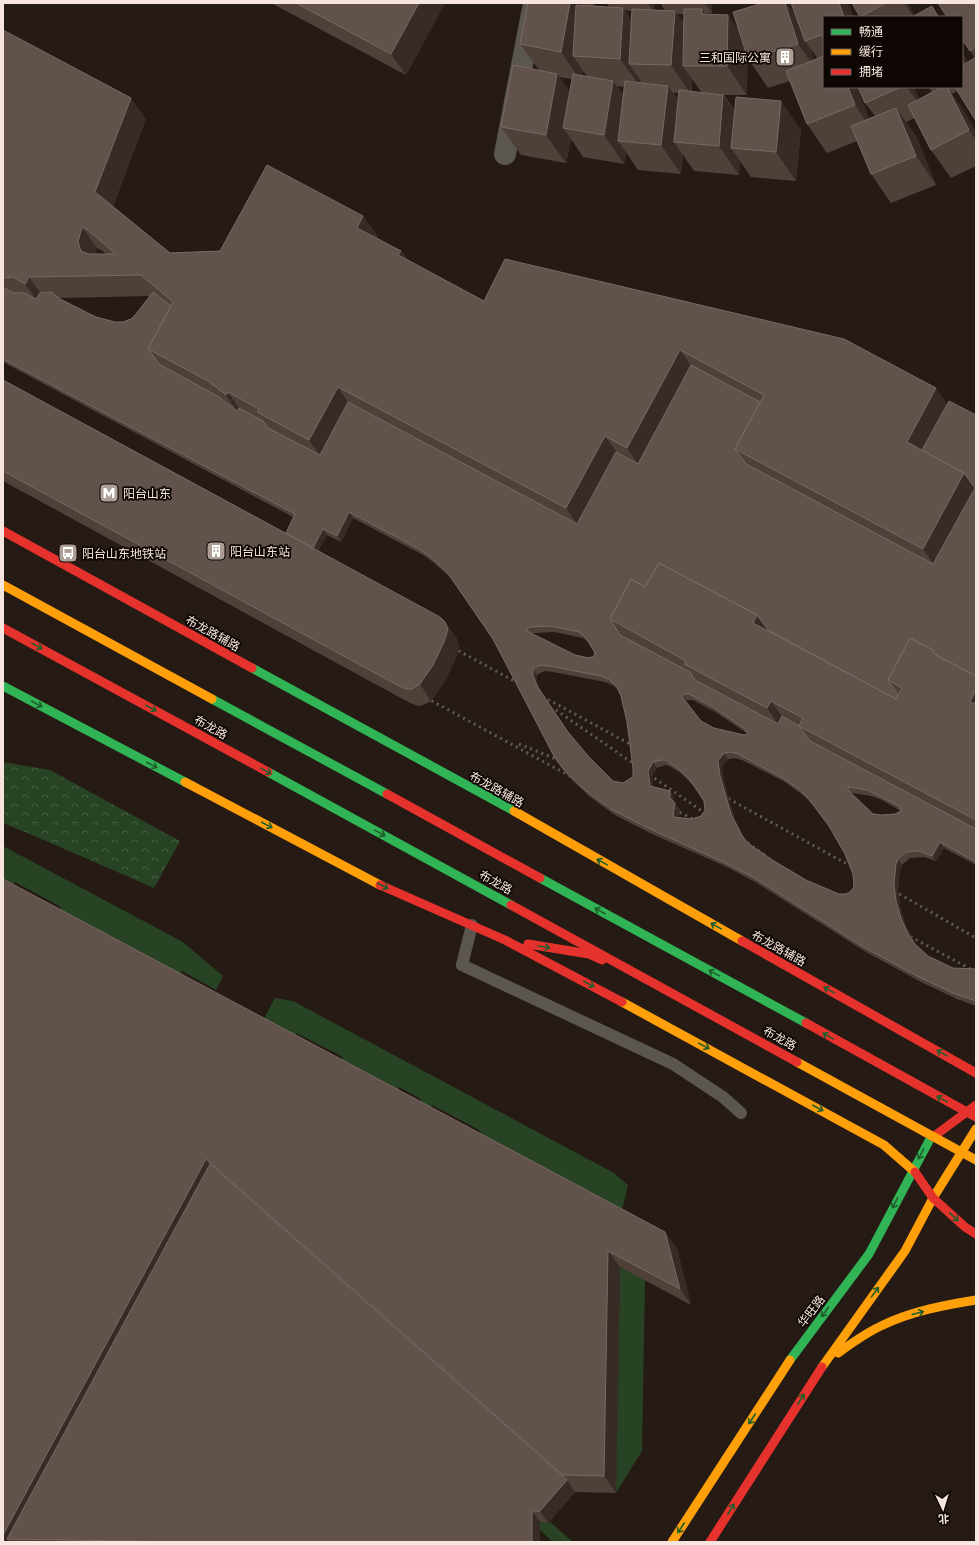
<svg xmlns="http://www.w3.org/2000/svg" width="979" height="1545" font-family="'PT Sans','Noto Sans SC',sans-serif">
	<defs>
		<pattern id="forest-crowns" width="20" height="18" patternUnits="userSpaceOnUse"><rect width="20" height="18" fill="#274324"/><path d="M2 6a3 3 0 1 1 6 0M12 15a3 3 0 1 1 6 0" fill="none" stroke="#475e43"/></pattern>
	</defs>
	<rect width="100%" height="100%" fill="#261a14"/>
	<path fill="#274324" d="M3,846L183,942L223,976L216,990L182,971L177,982L55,917L61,907L15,882L9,892L3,889Z
		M275,998L293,1001L614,1173L628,1185L622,1210L479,1136L481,1131L432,1105L426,1115L416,1109L421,1099L399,1087L394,1098L338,1068L343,1057L296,1033L291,1043L260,1026Z
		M620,1267L645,1280L642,1451L616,1493Z
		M549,1521L573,1542H553L540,1530V1522L548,1523Z"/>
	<path fill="url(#forest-crowns)" d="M3,762L50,770L180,841L154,888L37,837L3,823Z"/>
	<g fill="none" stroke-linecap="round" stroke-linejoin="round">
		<path stroke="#5b5650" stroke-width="12" d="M472,925L462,965L673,1064L723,1097L741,1113"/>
		<path stroke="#5b5650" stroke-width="22" d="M505,154L534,3"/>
		<path stroke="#30b455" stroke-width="9" d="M252,668L514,811
			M3,686L185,782
			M790,1360L869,1254L930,1139L933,1137"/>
		<path stroke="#ff9f0a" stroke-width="9" d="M185,782L380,885
			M514,811L742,941
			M622,1002L884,1145L915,1172
			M838,1353C852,1343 867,1332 883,1325C912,1311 945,1305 976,1300
			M822,1367L905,1251L933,1198L976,1129
			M672,1542L790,1360"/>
		<path stroke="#e5322d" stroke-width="9" d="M3,531L252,668
			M380,885L505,940L622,1002
			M742,941L976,1073
			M528,944L589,954L602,960
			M933,1137L976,1105
			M915,1172L933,1198L965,1227L976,1234
			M710,1542L822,1367"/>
		<path stroke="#625a54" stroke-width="3" stroke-dasharray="2 4" stroke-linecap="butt" d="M448,645L639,749
			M421,695L579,781
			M556,710L712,818
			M519,744L566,763
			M718,793L858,870
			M669,807L703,824
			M738,836L766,856
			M889,888L976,938
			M900,931L976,972"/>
		<path stroke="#30b455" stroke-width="9" d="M212,699L387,794
			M268,772L511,905
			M540,878L806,1023"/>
		<path stroke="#ff9f0a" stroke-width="9" d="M3,585L212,699
			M797,1062L976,1160"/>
		<path stroke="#e5322d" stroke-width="9" d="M3,628L268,772
			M387,794L540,878
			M511,905L797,1062
			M806,1023L976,1117"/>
	</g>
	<path fill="#50403a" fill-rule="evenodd" d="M271,3H445L406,75Z
		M528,3H573L576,8L590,6L574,3H595V6L609,7L607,3H655V10H665L660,3H712V13H706V14L728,15L739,31L796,15L849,5L853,17H824V87H857L869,119L875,116L865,103L858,87H914L919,99L932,92L928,87H962V52L968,62L975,58L962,39L976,3V121L957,91L952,94L966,114L976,133V166L951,178L931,150L915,118L906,122L916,136L936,185L891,203L871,174L857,141L827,153L807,124L790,81L768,88L747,57V95H724L735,111L801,130L796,181L751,177L740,161L739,175L694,171L683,155L681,174L638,170L626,152L624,164L583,157L571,139L566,163L521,155L501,127L539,70L520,44ZM625,10L632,11L631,20ZM677,14H684V23ZM810,48L818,59L814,60ZM583,71L587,76H582ZM559,77L572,79L570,92ZM692,79L702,93L692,92ZM617,86L624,87L623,95ZM673,93H679L678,100Z
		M852,3H908L914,16L940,17H860Z
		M3,30L146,119L113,206L170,253L220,251L363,216L378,237L377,238L401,251L407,259L484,301L947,404L976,415V865L944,848L936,861L924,857L910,858L902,865L900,870L898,889L900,906L905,924L913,940L916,945L928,956L953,968L976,969V1006L957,999L921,982L866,952L757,883L727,867L650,833L615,815L590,797L568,776L555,758L493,639L451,578L433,562L423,555L353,518L341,542L327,535L318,551L445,622L457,639L459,646L456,658L445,681L431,701L423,705L418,706L410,703L3,481V380L286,533L293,517L3,362ZM97,248L103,251L106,254H95ZM150,296L136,314L131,319L123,322H115L96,317L59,298ZM554,632L583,638L589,643L595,653L594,656L589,658L575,655L532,634L535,633ZM545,671L553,672L605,682L614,686L618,690L621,696L627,722L633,768V776L631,778L623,783L613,781L589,757L569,734L541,692L537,681V675L540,673ZM687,700H693L717,713L748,734L744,735L714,728L701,721L687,703ZM735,758L742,760L785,782L804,796L812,804L830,828L845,854L853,874L854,887L850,892L846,894H839L806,880L774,861L749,844L745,839L735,820L724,782L722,767L728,759ZM665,765L669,766L681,773L693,785L704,801L705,810L701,816L692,819L678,817L680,809L674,802V797L670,791L653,787L652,776L657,768ZM852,793L871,796L882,800L901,811L895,814L881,815L873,814L852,794Z
		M3,879L665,1232L677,1249L691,1305L620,1267L616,1493L575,1492L548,1523L540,1522V1542H3Z"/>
	<path fill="#382a24" d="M419,3H445L406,75L391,54Z
		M570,3H573L591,29L573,56L583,71L581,81L561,52Z
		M592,3H595V7Z
		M648,3H655V13Z
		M705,3H712V13Z
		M785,3H787L803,26L805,41L810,48L818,72L798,44Z
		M839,3H847L849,5L853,17H844Z
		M904,3H908L915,17H914Z
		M932,6L940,17H938Z
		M623,8L643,36L629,64L641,81V88L620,59Z
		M702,9L722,37L702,14Z
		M675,11L695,39L683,66L692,79L691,94L671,65Z
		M728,15L748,43L747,95L727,66Z
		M962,52L976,77V78L962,58Z
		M557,74L577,102L563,128L571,139L566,163L546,135Z
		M613,81L633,109L618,141L626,152L624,164L604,135Z
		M668,86L688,114L674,142L683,155L681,174L661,145Z
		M848,87H857L875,134L855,105Z
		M907,87H914L926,114Z
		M947,87L966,114L976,133V140L969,130Z
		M723,95L743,123L731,148L740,161L739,175L719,146Z
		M131,98L146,119L110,213L95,192Z
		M781,101L801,130L796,181L776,152Z
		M896,108L916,136L936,185L916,156Z
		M363,216L378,237L371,249L357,228Z
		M82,227L97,248L92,264L81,251L78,242Z
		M401,251L415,272L398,255Z
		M29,277L44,298L40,305L25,284Z
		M680,350L695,371L642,470L627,448Z
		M338,387L352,408L324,461L309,440Z
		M936,388L951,409L923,461L907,442Z
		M228,392L243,414L241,417L226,395Z
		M605,436L620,457L581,530L566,508Z
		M964,473L976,490L938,570L923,549Z
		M349,512L353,518L341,542L337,536Z
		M323,529L327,535L314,559L310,553Z
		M757,615L772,636L753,623Z
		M445,622L457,639L459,646L456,658L445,681L431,701L420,684Z
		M533,669L537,675V681L541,692L537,686L533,675Z
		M976,690V711L970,702Z
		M683,694L687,700V704L683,698Z
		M771,701L786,722L782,730L767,708Z
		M724,753L728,759L722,767L724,782L735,820L746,842L742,836L731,814L720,776L718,761Z
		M653,762L657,768L652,776L654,792L650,786L648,771Z
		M670,791L674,797V804L670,798Z
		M675,803L680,809L677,822L673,817Z
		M940,842L944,848L936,861L932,856Z
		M898,859L902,865L900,870L898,889L900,906L905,924L913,940L908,934L901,918L896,901L894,884L896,864Z
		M206,1159L218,1176L7,1539L9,1542H3V1535Z
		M665,1232L677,1249L691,1305L680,1289Z
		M608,1251L620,1267L616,1493L604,1476Z
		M567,1480L575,1492L548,1523L540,1511Z
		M532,1511L540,1522V1542H532Z"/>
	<path fill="#62524c" stroke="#796963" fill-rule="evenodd" d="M296,3H419L391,54Z
		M528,3H570L561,52L520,44Z
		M763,3H785L798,44L748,59L733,12Z
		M791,3H839L844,17H824V34L805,41Z
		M852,3H886L860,17Z
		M938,3H976V46L970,51L962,39V17H947Z
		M576,5L623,8L620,59L573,56Z
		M932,6L938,17H912Z
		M632,9L675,11L671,65L629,64Z
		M684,9H702V14L728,15L727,66H683Z
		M3,30L131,98L95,192L170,253L220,251L267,165L363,216L357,228L401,251L398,255L484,301L505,259L844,339L936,388L907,442L964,473L923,549L735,449L764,395L680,350L627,448L605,436L566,508L338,387L309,440L257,412L259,409L228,392L226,395L208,381L148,349L173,302L141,275L29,277L25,284L13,277L3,278ZM82,227L88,230L116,254H89L81,251L78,242Z
		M824,56V87H848L855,105L807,124L786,71Z
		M976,57V121L955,87H962V66Z
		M513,65L557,74L546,135L501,127Z
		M573,74L613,81L604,135L563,128Z
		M625,81L668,86L661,145L618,141Z
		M858,87H901L865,103Z
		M942,87H947L969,130L931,150L908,105Z
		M679,90L723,95L719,146L674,142Z
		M736,97L781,101L776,152L731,148Z
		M896,108L916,156L871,174L851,126Z
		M3,287L13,293H24L36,299L40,293L51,292L60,299L96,317L115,322H123L131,319L136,314L153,292L171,306L148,349L159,364L219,397L237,411L239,408L263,421L268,428L320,455L348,402L577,524L616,452L638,464L691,365L760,402L735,449L746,464L933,564L975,488L964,473L922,450L949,401L976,415V676L936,655L933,650L910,638L888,680L898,695L896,699L768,630L757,615L659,563L645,587L631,579L610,619L620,635L690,672L695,680L778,724L782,716L799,726L810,741L976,829V862L940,842L932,856L919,851L906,852L898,859L896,864L894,884L896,901L901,918L908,934L915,944L928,956L953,968L976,969V1001L953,993L917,976L862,946L753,877L723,862L646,827L611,809L586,791L564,770L555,758L493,639L447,572L429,556L419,549L349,512L337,536L323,529L313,548L286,533L295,514L3,359ZM550,626L579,632L586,638L595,653L594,656L589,658L575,655L527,631V628L531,627ZM541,665L549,666L601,676L610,680L617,687L621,696L627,722L633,768V776L631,778L623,783L613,781L589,757L568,732L537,686L533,675V669L535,667ZM683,694H689L713,707L745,729L748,734L744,735L714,728L701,721L683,698ZM731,752L738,754L781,777L800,790L808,798L829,826L845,854L853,874L854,887L850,892L846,894H839L806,880L774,861L749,844L742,836L731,814L720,776L718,761L724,753ZM661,760H665L677,768L690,780L704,801L705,810L701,816L692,819L673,817L675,803L670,798V791L650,786L648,771L653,762ZM848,787L867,790L899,806L901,811L895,814L881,815L873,814L848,790Z
		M3,380L440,617L445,622L448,629L444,642L433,665L420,684L412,689H406L399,686L3,471Z
		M659,563L757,615L753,623L896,699L902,688L888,680L910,638L933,650L932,653L976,676V690L970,702L974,704L976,700V820L799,726L803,718L771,701L767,708L684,664L686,661L610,619L631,579L645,587Z
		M3,879L665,1232L680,1289L608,1251L604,1476L563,1475L206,1159L3,1535Z
		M210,1164L567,1480L540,1511H532V1542H190L7,1539Z"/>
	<defs><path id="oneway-shaft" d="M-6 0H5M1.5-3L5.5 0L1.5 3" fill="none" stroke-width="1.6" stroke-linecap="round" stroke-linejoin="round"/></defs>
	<g stroke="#1f5d2c">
		<use href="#oneway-shaft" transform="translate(37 646) rotate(29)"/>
		<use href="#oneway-shaft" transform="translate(37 704) rotate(28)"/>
		<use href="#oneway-shaft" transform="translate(151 708) rotate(29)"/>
		<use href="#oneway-shaft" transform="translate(152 765) rotate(28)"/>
		<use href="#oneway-shaft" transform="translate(266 771) rotate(29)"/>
		<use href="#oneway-shaft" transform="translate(267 825) rotate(28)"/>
		<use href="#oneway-shaft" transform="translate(380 833) rotate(29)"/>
		<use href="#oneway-shaft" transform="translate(602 862) rotate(-151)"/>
		<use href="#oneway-shaft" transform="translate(383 886) rotate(27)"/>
		<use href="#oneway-shaft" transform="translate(600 911) rotate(-151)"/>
		<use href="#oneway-shaft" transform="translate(716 926) rotate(-151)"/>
		<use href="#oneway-shaft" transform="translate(544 947) rotate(9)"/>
		<use href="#oneway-shaft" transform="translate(714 973) rotate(-151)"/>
		<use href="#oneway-shaft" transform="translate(589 984) rotate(28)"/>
		<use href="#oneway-shaft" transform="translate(829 990) rotate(-151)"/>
		<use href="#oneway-shaft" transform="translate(828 1036) rotate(-151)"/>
		<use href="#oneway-shaft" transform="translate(704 1046) rotate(28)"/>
		<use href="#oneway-shaft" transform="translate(942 1053) rotate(-151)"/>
		<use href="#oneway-shaft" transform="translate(942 1099) rotate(-151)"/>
		<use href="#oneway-shaft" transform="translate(818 1108) rotate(28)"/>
		<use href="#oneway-shaft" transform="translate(921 1154) rotate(118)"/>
		<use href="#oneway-shaft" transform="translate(895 1203) rotate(117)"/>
		<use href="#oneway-shaft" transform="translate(954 1217) rotate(43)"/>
		<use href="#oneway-shaft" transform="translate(875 1292) rotate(-54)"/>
		<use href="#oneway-shaft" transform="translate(825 1312) rotate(127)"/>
		<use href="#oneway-shaft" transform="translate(918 1313) rotate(-15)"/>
		<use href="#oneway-shaft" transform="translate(801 1399) rotate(-58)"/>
		<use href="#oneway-shaft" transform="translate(752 1419) rotate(123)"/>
		<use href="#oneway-shaft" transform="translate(731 1509) rotate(-58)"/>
		<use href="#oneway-shaft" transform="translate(681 1528) rotate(123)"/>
	</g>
	<defs>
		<symbol id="building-square" viewBox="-11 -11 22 22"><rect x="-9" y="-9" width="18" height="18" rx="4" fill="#ad9f98" stroke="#0e0603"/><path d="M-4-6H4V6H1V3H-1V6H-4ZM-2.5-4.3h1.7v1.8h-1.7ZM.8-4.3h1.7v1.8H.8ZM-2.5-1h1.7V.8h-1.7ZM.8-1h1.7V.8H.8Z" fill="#fff"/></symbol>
		<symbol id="metro-square" viewBox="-11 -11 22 22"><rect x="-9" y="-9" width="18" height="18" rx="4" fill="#ad9f98" stroke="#0e0603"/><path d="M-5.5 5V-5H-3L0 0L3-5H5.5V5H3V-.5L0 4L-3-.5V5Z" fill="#fff"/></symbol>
		<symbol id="bus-square" viewBox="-11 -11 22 22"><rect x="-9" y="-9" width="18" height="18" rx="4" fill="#ad9f98" stroke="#0e0603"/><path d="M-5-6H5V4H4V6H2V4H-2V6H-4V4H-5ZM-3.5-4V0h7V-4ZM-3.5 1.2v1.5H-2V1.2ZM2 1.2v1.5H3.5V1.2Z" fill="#fff"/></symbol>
	</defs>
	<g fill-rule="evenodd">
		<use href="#building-square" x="774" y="46" width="22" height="22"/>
		<use href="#metro-square" x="98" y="482" width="22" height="22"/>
		<use href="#building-square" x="205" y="540" width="22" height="22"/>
		<use href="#bus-square" x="57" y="542" width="22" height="22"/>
	</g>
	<g text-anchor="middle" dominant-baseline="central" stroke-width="3.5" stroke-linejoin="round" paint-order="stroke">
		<g font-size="12" fill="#f6e6df" stroke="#0e0603" text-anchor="start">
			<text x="771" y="57" text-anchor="end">三和国际公寓</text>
			<text x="123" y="493">阳台山东</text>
			<text x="230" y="551">阳台山东站</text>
			<text x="82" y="553">阳台山东地铁站</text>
		</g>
		<g font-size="12" fill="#f6e6df" stroke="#0e0603">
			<text transform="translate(213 633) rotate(29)">布龙路辅路</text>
			<text transform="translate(211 727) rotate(29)">布龙路</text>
			<text transform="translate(497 789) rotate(29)">布龙路辅路</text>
			<text transform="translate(496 882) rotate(29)">布龙路</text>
			<text transform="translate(779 948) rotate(29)">布龙路辅路</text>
			<text transform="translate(780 1038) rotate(29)">布龙路</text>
			<text transform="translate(811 1311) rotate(-53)">华旺路</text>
		</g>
	</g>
	<rect width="979" height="1545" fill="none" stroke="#f6e6df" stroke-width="8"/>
	<rect x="823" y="16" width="140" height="72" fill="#0e0603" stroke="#6b605b"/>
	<rect x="831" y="29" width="20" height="6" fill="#30b455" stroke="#6b605b"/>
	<text x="859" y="36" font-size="12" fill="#f6e6df">畅通</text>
	<rect x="831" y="49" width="20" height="6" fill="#ff9f0a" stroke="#6b605b"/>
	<text x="859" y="56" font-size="12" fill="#f6e6df">缓行</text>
	<rect x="831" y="69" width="20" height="6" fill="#e5322d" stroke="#6b605b"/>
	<text x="859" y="76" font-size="12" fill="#f6e6df">拥堵</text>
	<g transform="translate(943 1509) rotate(176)" stroke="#0e0603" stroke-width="3" paint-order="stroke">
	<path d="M0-3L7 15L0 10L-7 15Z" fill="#f6e6df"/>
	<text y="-6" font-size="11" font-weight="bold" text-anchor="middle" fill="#f6e6df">北</text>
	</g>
</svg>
